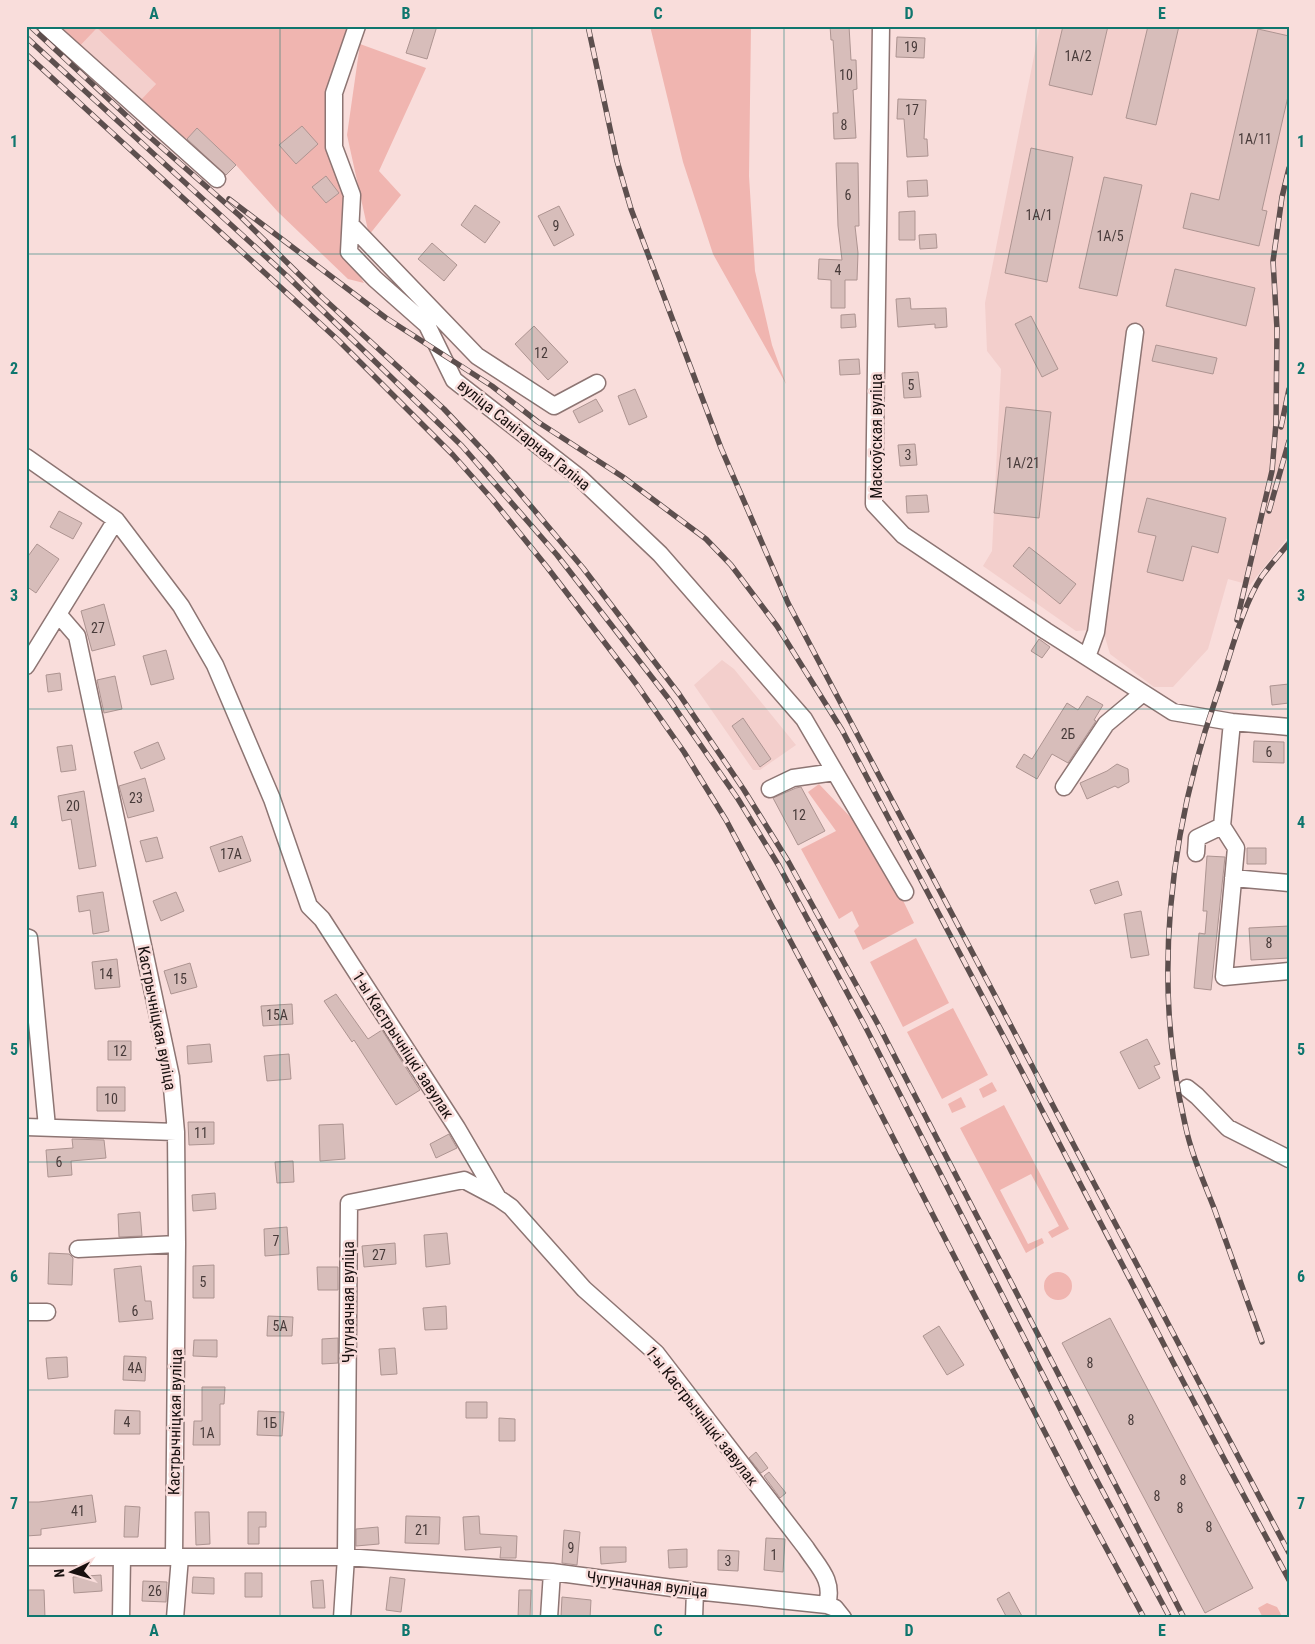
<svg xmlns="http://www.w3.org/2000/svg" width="1315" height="1644" font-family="'Roboto Condensed',sans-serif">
	<rect width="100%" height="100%" fill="#f9dddb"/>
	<path fill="#f3cfcc" d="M1040,26H1289V536L1250,585L1228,579L1208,649L1173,687H1154L1110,654L1104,634L1088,630L1076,631L983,566L992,551L1001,369L987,351L985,303Z
		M97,28L156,84L137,104L77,49Z
		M722,660L734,669L796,745L760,770H753L694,685Z"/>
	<path fill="#f0b5b0" d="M53,26H349L327,92L347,197L343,247L364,283L348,279L278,212L236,165L197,128L187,139L137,104L156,84L97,28L77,49Z
		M650,26H751L749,176L755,271L772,345L786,384L713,254L683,162Z
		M360,44L426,68L379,171L401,195L369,235L347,135Z
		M819,784L875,843L914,923L863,950L854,931L859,926L852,911L839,919L801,849L836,831L808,792Z
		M916,938L949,1003L903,1027L870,962Z
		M953,1008L988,1075L942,1099L907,1032Z
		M992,1082L997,1091L983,1098L979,1089Z
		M961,1097L966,1107L952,1113L948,1104Z
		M1004,1105L1069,1229L1052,1238L1048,1232L1059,1226L1031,1174L1000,1190L1028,1244L1042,1238L1044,1243L1026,1253L960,1128Z
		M1044 1286a14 14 0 1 1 28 0a14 14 0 1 1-28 0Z
		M1267,1603L1277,1607L1283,1618H1263L1258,1608Z"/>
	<path fill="#d7bdba" stroke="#ad9491" d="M415,26H437L427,59L406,53Z
		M830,26H849L851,60H856L857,89L853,90L856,138L834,139L833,113H838L833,40H831Z
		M1063,26H1108L1092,95L1049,85Z
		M1148,26H1179L1156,125L1126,118Z
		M1258,29L1289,36V92L1262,210L1267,211L1259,246L1183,228L1191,193L1219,200Z
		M897,37L925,38L924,58L896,57Z
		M898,99L926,100L924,139H927L928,156L907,157L904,119H897Z
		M302,126L318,144L296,164L279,145Z
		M197,128L236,165L226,175L187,139Z
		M1031,148L1073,157L1047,282L1005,273Z
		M836,163H858L859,226H855L858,253L857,280H845V308H831V280L818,279L819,259L842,260L838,226Z
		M326,176L339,193L326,203L312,187Z
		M1104,177L1142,185L1117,296L1079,288Z
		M927,180L928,196L908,197L907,181Z
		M475,205L500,222L485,243L461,225Z
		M559,206L574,235L554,246L538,216Z
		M915,211V240H899V212Z
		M936,234L937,248L920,249L919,235Z
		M432,243L457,265L444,281L418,259Z
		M1175,269L1255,288L1246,326L1166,306Z
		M910,298L911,309L946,308L947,327L935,328V324L898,327L896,299Z
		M855,314L856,327L841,328V315Z
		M1031,316L1058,369L1042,377L1015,324Z
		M534,326L568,362L548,380L515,344Z
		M1156,345L1217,358L1213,374L1152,361Z
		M859,359L860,374L840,375L839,360Z
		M918,372L921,397L904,398L902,373Z
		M635,389L647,417L629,425L618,396Z
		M596,399L603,411L579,423L573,411Z
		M1006,407L1051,412L1039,518L994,513Z
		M915,444L917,465L900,466L898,445Z
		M927,495L929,512L907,513L906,496Z
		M1147,498L1226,518L1218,553L1192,546L1183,581L1147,572L1156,536L1138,532Z
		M59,511L82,523L73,539L50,527Z
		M37,544L59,559L36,593L26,586V559Z
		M1029,547L1076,584L1060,604L1013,566Z
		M104,604L115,645L92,651L81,611Z
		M1039,639L1050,647L1042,658L1031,651Z
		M166,650L174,679L151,685L143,656Z
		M60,673L62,690L48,692L46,675Z
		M115,676L122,709L104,713L97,680Z
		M1289,684V703L1272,705L1270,686Z
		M1087,696L1103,705L1094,720L1096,721L1068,763L1052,754L1037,779L1016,767L1024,754L1032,759L1067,703L1078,710Z
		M743,718L771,759L760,767L732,726Z
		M1254,741L1284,742V763L1253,762Z
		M158,742L165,759L141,769L134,752Z
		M72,745L76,770L61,772L57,747Z
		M1117,764L1128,769L1129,782L1118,788L1115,786L1087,799L1080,783L1107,771Z
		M145,778L154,811L128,818L119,786Z
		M801,787L825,831L798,845L773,798L796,788Z
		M84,791L96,866L79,869L71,819L62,821L58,796Z
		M242,836L251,861L219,872L210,847Z
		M157,837L163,858L146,862L140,841Z
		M1247,848H1266V864H1247Z
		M1207,856L1225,857L1211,990L1194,988L1199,933L1205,934L1207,911H1203Z
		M1118,881L1122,895L1095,904L1090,890Z
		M103,892L109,931L93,934L90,910L79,912L77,896Z
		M176,892L184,911L161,921L153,901Z
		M1141,911L1149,955L1131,958L1124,914Z
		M1289,926V958L1251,960L1249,928Z
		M117,959L120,987L95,989L92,962Z
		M190,963L197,987L171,994L164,971Z
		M336,994L368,1039L382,1030L420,1090L396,1105L354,1040L352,1042L324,1001Z
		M292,1004L293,1024L263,1026L261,1006Z
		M1147,1039L1160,1064L1154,1066L1160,1078L1139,1089L1120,1052Z
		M108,1041H131V1060H108Z
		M210,1044L212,1062L188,1064L187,1046Z
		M289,1054L291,1079L267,1081L264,1056Z
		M97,1087H125V1111H97Z
		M188,1122H214V1144L189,1145Z
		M343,1124L345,1159L320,1161L319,1125Z
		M449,1134L457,1148L436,1158L430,1144Z
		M72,1139L104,1140L106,1158L71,1161L72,1175L48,1177L46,1150L73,1148Z
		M293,1161L294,1182L277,1183L275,1162Z
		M215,1193L216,1209L193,1211L192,1195Z
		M140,1212L142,1236L119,1237L118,1214Z
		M287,1227L289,1254L265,1256L264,1229Z
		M447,1233L450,1264L426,1267L424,1235Z
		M395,1243L396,1264L364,1267L362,1246Z
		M49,1253L69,1254L73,1258L72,1285L48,1284Z
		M214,1265V1298H193V1266Z
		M141,1266L145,1301H151L153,1319L119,1322L114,1269Z
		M317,1267H338V1290H318Z
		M446,1306L447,1329L425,1330L423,1308Z
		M268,1316L293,1317L292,1336H267Z
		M1110,1318L1253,1588L1205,1613L1062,1343Z
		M939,1326L964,1365L947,1375L923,1336Z
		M338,1338V1363L322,1364V1339Z
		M194,1340H217V1357L193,1356Z
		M395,1348L397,1374L381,1375L379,1349Z
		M124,1356L146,1357L145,1381L123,1380Z
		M67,1357L68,1377L48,1379L46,1358Z
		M202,1387H225L224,1404H220V1445H193L194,1421H202Z
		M466,1402H487V1418H466Z
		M115,1410L140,1411V1434H114Z
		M258,1411L284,1412L282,1436L257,1435Z
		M499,1418L515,1419V1441H499Z
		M756,1452L768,1468L761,1473L749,1458Z
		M769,1472L786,1493L780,1498L764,1476Z
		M92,1495L96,1522L41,1529V1535L26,1536V1502H39Z
		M125,1506L140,1507L138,1537H124Z
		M195,1512H209L210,1544L196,1545Z
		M248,1512H266V1527H259V1544H248Z
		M406,1516L440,1517L439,1544L405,1543Z
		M479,1516L480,1534L517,1536L516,1558H500L501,1547L465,1550L463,1517Z
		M378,1527L379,1544L356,1546V1529Z
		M564,1530L580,1532L577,1565L562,1563Z
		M766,1538L785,1539L783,1572L764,1570Z
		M600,1547H626V1562L601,1564Z
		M687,1549V1567L669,1568L668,1550Z
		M718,1550L739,1551L738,1571L718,1570Z
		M245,1573H262V1597H245Z
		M101,1575L102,1591L74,1593L73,1577Z
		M193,1577L214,1578V1594L192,1593Z
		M390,1577L405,1579L401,1612L386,1610Z
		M323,1580L325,1608H313L311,1581Z
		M143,1581L167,1582L166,1602L142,1601Z
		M26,1590H44L45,1618H26Z
		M519,1590H531L530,1618H518Z
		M1009,1592L1023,1618H1007L997,1599Z
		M562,1597L591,1600L590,1618L561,1617Z"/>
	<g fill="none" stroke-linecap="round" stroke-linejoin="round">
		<defs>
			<path id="minor" d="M46,26L217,179
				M357,26L334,93V147L352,195L349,252L375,279L427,325L454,380L580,478L660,554L804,719L905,892
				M881,26L874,504L903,535L1046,631L1173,712L1232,722L1289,727
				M351,225L477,356L554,406L597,383
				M26,457L116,520L181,606L215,665L272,799L309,906L322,919L457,1128L498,1198L511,1207L584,1289L656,1353L806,1548C819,1568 834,1580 827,1605
				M58,614L77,636L171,1077L176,1132L177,1244L174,1556
				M1087,657L1096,632L1135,332
				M26,666L116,520
				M1064,787L1106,724L1143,693
				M770,789L793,778L835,772
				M1222,826L1236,848L1224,977L1289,971
				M1196,853L1197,838L1222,826L1232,722
				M1233,878L1289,883
				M26,937L29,938L47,1127
				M1187,1088L1197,1096L1228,1128L1289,1159
				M26,1127L176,1132
				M78,1249L177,1244
				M26,1312H47
				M26,1557H346L552,1572L695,1591L827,1605L835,1608L843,1618
				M121,1618L122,1557
				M175,1618L180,1557
				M342,1618L346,1557L349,1203L464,1180L498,1198
				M549,1618L552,1572
				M694,1618L695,1591"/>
		</defs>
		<use href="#minor" stroke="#8d7573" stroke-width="19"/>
		<use href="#minor" stroke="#fff" stroke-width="16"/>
		<defs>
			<path id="rail" d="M30,26L143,131L240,216L323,298L444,409L492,460L583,568L679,694L744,790L788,861L880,1028L1184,1618
				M588,26L617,161L631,209L721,448L788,603L1289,1553
				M26,37L287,276L462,446L557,555L668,698L738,799L779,866L865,1026L1094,1475L1170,1618
				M26,54L338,340L453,455L492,499L547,567L637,685L684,752L726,820L834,1023L1072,1485L1144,1618
				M229,199L386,318L492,386L538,422L623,477L706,539L731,565L777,626L842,730C949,932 1055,1134 1160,1337C1202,1419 1246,1499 1289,1580
				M1281,427L1289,389
				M1269,511L1289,441
				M1237,620L1272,471L1276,423L1277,329L1273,261L1282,197L1289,168
				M1262,1342C1246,1297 1230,1253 1214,1208C1203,1180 1191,1153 1185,1124C1152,983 1169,833 1216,698C1229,661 1241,608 1262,576C1270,565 1280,554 1289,543"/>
		</defs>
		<use href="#rail" stroke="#5d4f4e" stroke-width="5.5"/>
		<use href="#rail" stroke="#f9dddb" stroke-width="4" stroke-dasharray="11" stroke-linecap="butt"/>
	</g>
	<path fill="none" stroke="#0f766e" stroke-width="1" stroke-opacity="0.55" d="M280,26V1618M532,26V1618M784,26V1618M1036,26V1618M26,254H1289M26,482H1289M26,709H1289M26,936H1289M26,1162H1289M26,1390H1289"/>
	<g text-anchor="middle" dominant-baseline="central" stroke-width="5" stroke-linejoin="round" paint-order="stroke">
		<g font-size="14" fill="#483b3a">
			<text x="911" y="47">19</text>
			<text x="1078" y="56">1А/2</text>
			<text x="846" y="75">10</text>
			<text x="912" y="110">17</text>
			<text x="844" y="125">8</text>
			<text x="1255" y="139">1А/11</text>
			<text x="848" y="195">6</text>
			<text x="1039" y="215">1А/1</text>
			<text x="556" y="226">9</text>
			<text x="1110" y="236">1А/5</text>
			<text x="838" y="270">4</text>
			<text x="541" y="353">12</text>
			<text x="911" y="385">5</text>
			<text x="908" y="455">3</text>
			<text x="1023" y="463">1А/21</text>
			<text x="98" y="628">27</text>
			<text x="1068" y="734">2Б</text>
			<text x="1269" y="752">6</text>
			<text x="136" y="798">23</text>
			<text x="73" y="806">20</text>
			<text x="799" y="815">12</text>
			<text x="231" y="854">17А</text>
			<text x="1269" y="943">8</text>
			<text x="106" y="974">14</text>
			<text x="180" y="979">15</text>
			<text x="277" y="1015">15А</text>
			<text x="120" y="1051">12</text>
			<text x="111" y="1099">10</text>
			<text x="201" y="1133">11</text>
			<text x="59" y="1162">6</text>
			<text x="276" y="1241">7</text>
			<text x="379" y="1255">27</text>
			<text x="203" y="1282">5</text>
			<text x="135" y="1311">6</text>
			<text x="280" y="1326">5А</text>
			<text x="1090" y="1363">8</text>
			<text x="135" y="1368">4А</text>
			<text x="1131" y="1420">8</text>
			<text x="127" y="1422">4</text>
			<text x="270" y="1423">1Б</text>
			<text x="207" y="1433">1А</text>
			<text x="1183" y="1480">8</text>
			<text x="1157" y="1496">8</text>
			<text x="1180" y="1508">8</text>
			<text x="78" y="1511">41</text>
			<text x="1209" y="1527">8</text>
			<text x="422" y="1530">21</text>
			<text x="571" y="1548">9</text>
			<text x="774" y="1555">1</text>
			<text x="728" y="1561">3</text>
			<text x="155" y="1591">26</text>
		</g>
		<g font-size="16" fill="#18100f" stroke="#f9dddb">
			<text transform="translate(524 435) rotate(39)">вуліца Санітарная Галіна</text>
			<text transform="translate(876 436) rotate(-90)">Маскоўская вуліца</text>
			<text transform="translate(157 1018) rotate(79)">Кастрычніцкая вуліца</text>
			<text transform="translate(403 1045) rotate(57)">1-ы Кастрычніцкі завулак</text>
			<text transform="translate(348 1302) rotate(-90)">Чугуначная вуліца</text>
			<text transform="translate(702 1416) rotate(52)">1-ы Кастрычніцкі завулак</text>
			<text transform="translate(175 1422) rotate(-89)">Кастрычніцкая вуліца</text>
			<text transform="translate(647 1584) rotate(7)">Чугуначная вуліца</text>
		</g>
	</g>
	<rect width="1315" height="1644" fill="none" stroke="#f9dddb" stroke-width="55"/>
	<g transform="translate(72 1572) rotate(265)" stroke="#f9dddb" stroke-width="4" paint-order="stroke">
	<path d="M0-4L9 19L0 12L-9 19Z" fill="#18100f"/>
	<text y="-8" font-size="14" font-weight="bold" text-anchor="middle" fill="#18100f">N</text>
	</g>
	<rect x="28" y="28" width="1260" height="1588" fill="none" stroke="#0f766e" stroke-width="2"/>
	<g font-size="16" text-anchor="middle" font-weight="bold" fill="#0f766e">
		<text x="154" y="19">A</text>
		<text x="406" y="19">B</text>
		<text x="658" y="19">C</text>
		<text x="909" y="19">D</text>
		<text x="1162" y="19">E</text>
		<text x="14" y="147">1</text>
		<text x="1301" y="147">1</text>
		<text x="14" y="374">2</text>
		<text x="1301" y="374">2</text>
		<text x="14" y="601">3</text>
		<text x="1301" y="601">3</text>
		<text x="14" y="828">4</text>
		<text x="1301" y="828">4</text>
		<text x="14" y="1055">5</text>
		<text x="1301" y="1055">5</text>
		<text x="14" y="1282">6</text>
		<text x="1301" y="1282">6</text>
		<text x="14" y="1509">7</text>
		<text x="1301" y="1509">7</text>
		<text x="154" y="1636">A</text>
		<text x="406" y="1636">B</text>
		<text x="658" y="1636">C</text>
		<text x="909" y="1636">D</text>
		<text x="1162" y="1636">E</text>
	</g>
</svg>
